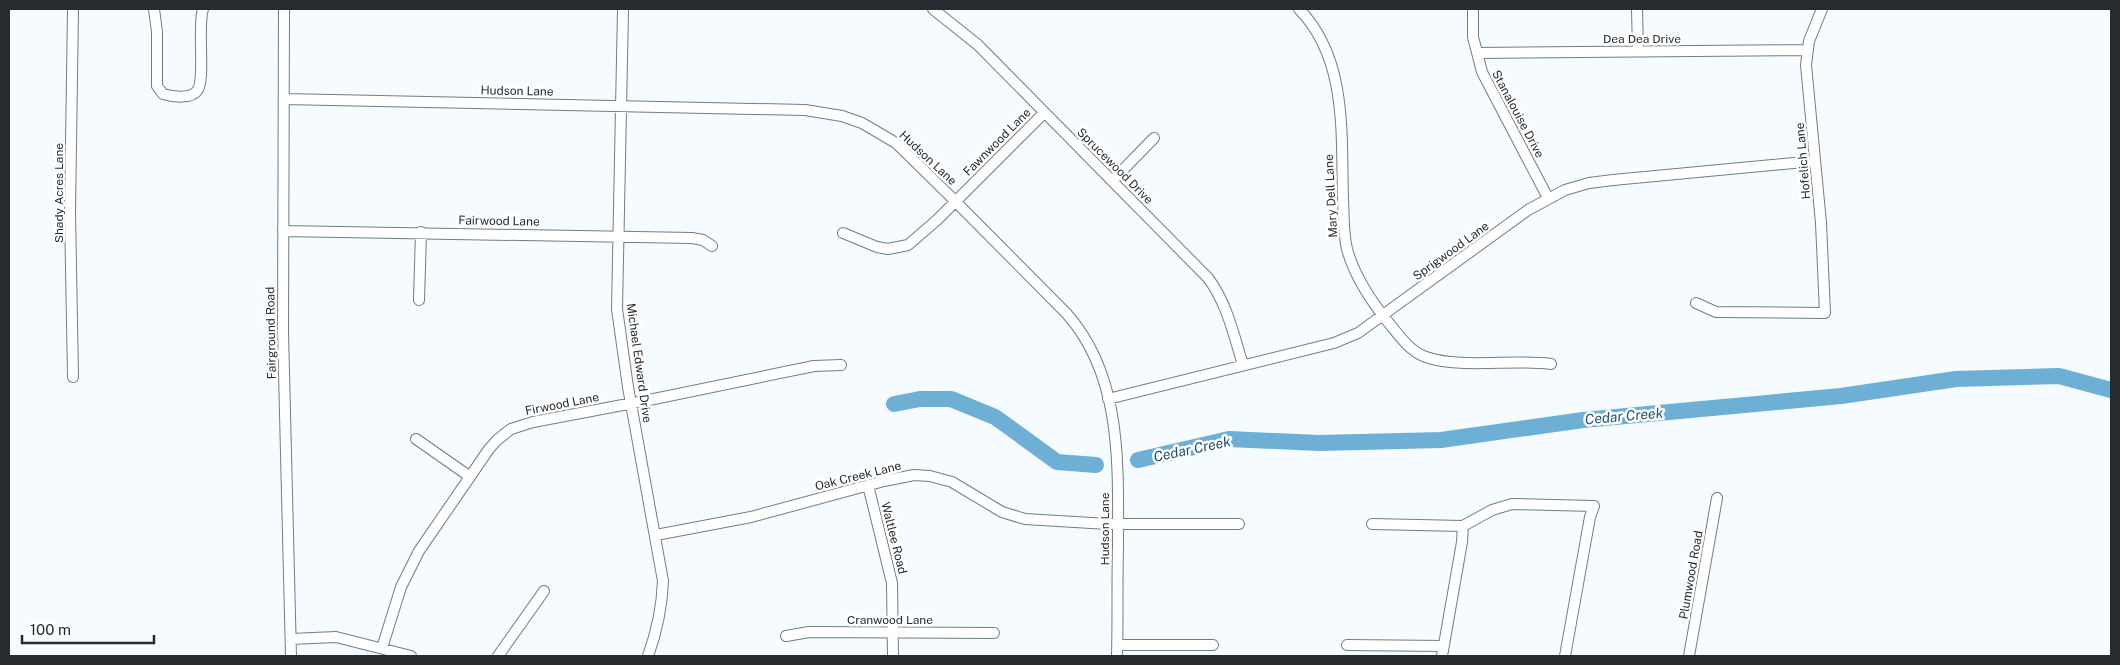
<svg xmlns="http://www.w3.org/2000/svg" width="2120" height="665" font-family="'Public Sans',sans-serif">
	<rect width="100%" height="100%" fill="#f5fbfe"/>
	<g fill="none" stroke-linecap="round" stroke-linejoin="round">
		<path stroke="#6dafd5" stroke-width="16" d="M894,404L920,399H951L995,417L1057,462L1096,465
			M1138,460L1229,439L1319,443L1441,440L1583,420L1841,396L1956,379L2059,376L2111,390"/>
		<defs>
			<path id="minor" d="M73,9L70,212L73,377
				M154,9L157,32V86L163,94C173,97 191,99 197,91C206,81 197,27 203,9
				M284,9L283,332L291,656
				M623,9L617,309L628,387L663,581C662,608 657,631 648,656
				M933,9L978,45L1208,278C1227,303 1234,336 1243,365
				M1299,9C1348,59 1341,135 1343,200C1344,216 1343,233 1347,249C1354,275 1371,301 1388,322C1399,335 1409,351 1426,357C1459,369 1514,359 1551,364
				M1473,9V37L1482,72L1548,198
				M1637,9L1638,51
				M1477,53L1808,50
				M284,99L805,110L842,116L862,123L896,143L948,194L1067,314C1123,377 1118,467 1118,546C1117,583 1118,619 1117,656
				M1112,181L1154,138
				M283,231L692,238L703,240L712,246
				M843,233L877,247L888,249L908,245L937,220L1044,113
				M419,300L421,232
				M1696,303L1716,312L1825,313L1821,223L1806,65L1809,41L1822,9
				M1108,399L1334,343L1358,333L1528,210L1565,190L1589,183L1613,180L1815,161
				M416,439L469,476
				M868,485L892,583L893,656
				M1372,524L1463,526L1492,510L1512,504L1594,506L1590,517L1565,656
				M656,535L751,517L884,481L914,475L930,476L952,482L1002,512L1025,519L1108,524H1239
				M786,636L809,632L994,633
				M291,639L336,637L411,656
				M1118,645H1213
				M1347,645L1444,646
				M382,648L401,587L419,551L489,449L497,440L511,429L533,422L649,400L814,366L841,365
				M498,656L544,591
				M1442,656L1462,542L1463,526
				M1689,656L1717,498"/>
		</defs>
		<use href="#minor" stroke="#717d85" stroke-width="12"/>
		<use href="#minor" stroke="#fff" stroke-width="10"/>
	</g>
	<g text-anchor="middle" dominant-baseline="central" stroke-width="5" stroke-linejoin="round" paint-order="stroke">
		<g font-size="12" fill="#262b2f" stroke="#fff">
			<text x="1642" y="39">Dea Dea Drive</text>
			<text transform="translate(517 91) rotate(1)">Hudson Lane</text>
			<text transform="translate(1518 114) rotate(62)">Stanalouise Drive</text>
			<text transform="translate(997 142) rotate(-45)">Fawnwood Lane</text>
			<text transform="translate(928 158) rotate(43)">Hudson Lane</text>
			<text transform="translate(1803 161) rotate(-95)">Hofelich Lane</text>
			<text transform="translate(1115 166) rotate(45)">Sprucewood Drive</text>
			<text transform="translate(59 193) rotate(-90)">Shady Acres Lane</text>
			<text transform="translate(1331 196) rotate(-93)">Mary Dell Lane</text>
			<text transform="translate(499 221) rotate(1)">Fairwood Lane</text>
			<text transform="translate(1451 251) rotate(-36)">Sprigwood Lane</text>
			<text transform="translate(271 333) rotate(-91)">Fairground Road</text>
			<text transform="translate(639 363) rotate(82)">Michael Edward Drive</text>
			<text transform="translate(562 404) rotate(-11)">Firwood Lane</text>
			<text transform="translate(858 476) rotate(-14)">Oak Creek Lane</text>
			<text transform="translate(1105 529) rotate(-90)">Hudson Lane</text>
			<text transform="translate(894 538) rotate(76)">Waltlee Road</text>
			<text transform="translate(1691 575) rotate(-80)">Plumwood Road</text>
			<text x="890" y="620">Cranwood Lane</text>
		</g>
		<g font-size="14" font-style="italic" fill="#1b4f6a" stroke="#fff">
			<text transform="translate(1624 416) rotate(-5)">Cedar Creek</text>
			<text transform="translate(1192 449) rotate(-12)">Cedar Creek</text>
		</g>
	</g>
	<rect width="2120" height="665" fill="none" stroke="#262b2f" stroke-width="20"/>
	<path d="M22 635v8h132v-8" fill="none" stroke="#262b2f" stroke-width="2.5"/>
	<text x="30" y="635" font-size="15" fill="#262b2f" stroke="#ffffff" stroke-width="4" paint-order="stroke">100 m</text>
</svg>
